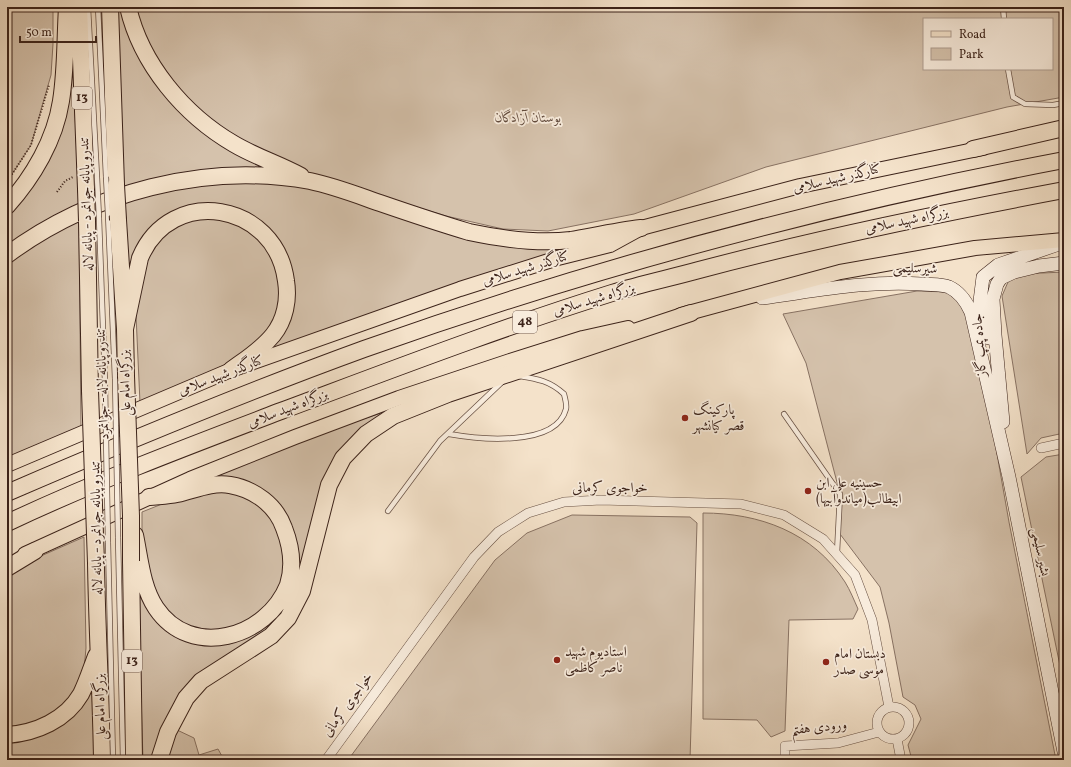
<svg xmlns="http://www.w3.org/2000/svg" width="1071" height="767" font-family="Vollkorn,Amiri,serif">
	<rect width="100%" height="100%" fill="#f4e2ca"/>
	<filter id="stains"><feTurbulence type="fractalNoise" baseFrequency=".005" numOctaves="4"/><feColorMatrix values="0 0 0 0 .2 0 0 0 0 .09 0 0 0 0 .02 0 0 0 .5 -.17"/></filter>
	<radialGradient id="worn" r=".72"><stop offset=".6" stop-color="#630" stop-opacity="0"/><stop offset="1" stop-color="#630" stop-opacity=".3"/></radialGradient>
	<path fill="#d5c2ac" stroke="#887263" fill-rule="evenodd" d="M7,7H53V44L51,75L31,145L7,182Z
		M117,7H126L170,92L275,167L124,189Z
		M131,7H1064V97L1007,107L766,167L634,214L548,231L503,229L446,216L331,181L267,158L225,136L165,77ZM924,19H1052V69H924Z
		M71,14L79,207L7,248V213L42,165Z
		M226,182L296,185L351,199L454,234L601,241L243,363L285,321L271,233L188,208L129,274L125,200L151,192Z
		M227,215L270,246L284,291L273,329L229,363L140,403L136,315L143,262L175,222Z
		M79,218L81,429L7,460V262Z
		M1064,272V433L1041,438L1027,454L1002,296L1008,282L1021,274Z
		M917,291L948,292L960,301L966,312L982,369L1009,522L1056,760H912L908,745L921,719L915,705L903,697L889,623L880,587L840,534V494L806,363L783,314Z
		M384,412L359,432L284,614L256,639L211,667L153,760H143L138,599L140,580L178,633L263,625L295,557L254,489L177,490L336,428Z
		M1064,454V685L1021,477L1046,457Z
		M219,488L259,501L283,533L285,580L259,618L211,634L175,621L153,593L142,536V512L192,492Z
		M703,513C759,513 813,532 845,582C850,590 854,600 858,609L853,619L789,620L785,731L771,737L757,720L703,719Z
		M572,515L690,517L697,523L690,760H348L495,560L527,533Z
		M84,537L86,648L84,670L73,697L50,719L7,732V571Z
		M93,679L94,760H7V740L36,736Z
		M175,729L194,738L199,755L218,749L223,758L229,760H165Z"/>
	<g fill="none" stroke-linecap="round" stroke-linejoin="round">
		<defs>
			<path id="lane" d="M88,7L97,177
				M98,7L106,177
				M1003,7L1004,19
				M1008,69L1013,97L1025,104L1053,105L1064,103
				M108,214L115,379
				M99,218L105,383
				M784,414L840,494L837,553
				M449,434C477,439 556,448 566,409C567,405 565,398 564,394C550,381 538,379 519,376
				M388,511L440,441L502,382
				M118,537L123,760
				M108,542L113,760"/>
			<path id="street" d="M1041,448L1064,443
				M877 723a16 16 0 1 1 32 0a16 16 0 1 1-32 0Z
				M897,739L901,760
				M326,760L474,557L498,532L528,513L564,502L601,500L741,504L784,515L823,539L855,575L872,620L889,707
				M785,760V746L838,743L879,732"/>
			<path id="secondary" d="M762,298C815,291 868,280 922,284C931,285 941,284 949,287C960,292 966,301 971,312L1009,477L1064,752
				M989,338L980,301L983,277L998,265L1059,244
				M1003,422L995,335L993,299L997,284L1001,278L1014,272L1039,266L1064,263"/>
			<path id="primary" d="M681,315L840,272L975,248L1064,240
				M7,465L231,370L460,289L558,258L610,245L641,228L800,186L983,148
				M25,554L190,479L295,437L399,398L510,361L583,338L628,328"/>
			<path id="highway" d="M79,7L86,189
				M110,7L116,185
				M128,7C141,64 184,115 234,144C256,157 279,164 301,176
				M973,149L1064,128
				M7,206C33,177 55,140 61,101C66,70 65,38 67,7
				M118,220L125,329L126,376
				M87,221L90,391
				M7,255C92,192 205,162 310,181C334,186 357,195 380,203C409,213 439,223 469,232C502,239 537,244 571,240C594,236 617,231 641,228
				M125,329L140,258C171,184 276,202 286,281C289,300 285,320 273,335C261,350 246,359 231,370
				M7,493C125,442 243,393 364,349C592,268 827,205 1064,160
				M7,523C96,481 189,446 281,411C391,370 500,328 612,293C641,284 670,278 699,270C820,238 941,213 1064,190
				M135,535C140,559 142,587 156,608C191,660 267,638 288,585C294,566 291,546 284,528C276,505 254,489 230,485C211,482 195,490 177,494C168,496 158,496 149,497
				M131,561L134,760
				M96,563C97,629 101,694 102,760
				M7,568L35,551
				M7,735C36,733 66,720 81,694C87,682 91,669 96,656
				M159,760L168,732L186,698L201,681L271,636L288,618L302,591L329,485L343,458L366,434L393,416L448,394L691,313"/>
		</defs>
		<use href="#lane" stroke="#6a5346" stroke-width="6"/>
		<use href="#street" stroke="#6a5346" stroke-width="10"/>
		<use href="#secondary" stroke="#3c231a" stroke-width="14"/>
		<use href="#primary" stroke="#3c231a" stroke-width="16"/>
		<use href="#highway" stroke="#3c231a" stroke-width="18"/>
		<path stroke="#3c231a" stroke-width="2" stroke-dasharray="1 2" stroke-linecap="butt" d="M7,182L31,145L49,85
			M57,192L65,181L73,177"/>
		<use href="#lane" stroke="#f8ecdd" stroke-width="4.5"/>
		<use href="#street" stroke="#f8ecdd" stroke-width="9"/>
		<use href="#secondary" stroke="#f8ecdd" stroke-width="13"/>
		<use href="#primary" stroke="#f4e2ca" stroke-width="14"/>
		<use href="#highway" stroke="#f4e2ca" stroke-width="16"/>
		<defs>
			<path id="lane-bridge" d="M97,177L99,218
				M106,177L108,214
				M115,379L118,537
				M105,383L108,542"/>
			<path id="highway-bridge" d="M116,185L118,220
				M86,189L87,221
				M126,376L131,516V561
				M90,391L96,563"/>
		</defs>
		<use href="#lane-bridge" stroke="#6a5346" stroke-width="6" stroke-linecap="butt"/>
		<use href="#highway-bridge" stroke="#3c231a" stroke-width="18" stroke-linecap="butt"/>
		<use href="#lane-bridge" stroke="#f8ecdd" stroke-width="4.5"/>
		<use href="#highway-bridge" stroke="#f4e2ca" stroke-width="16"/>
	</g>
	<g fill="#8f2418" stroke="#f8ecdd" stroke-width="1.5">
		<circle cx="685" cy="418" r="4"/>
		<circle cx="808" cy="491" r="4"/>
		<circle cx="557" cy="660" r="4"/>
		<circle cx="826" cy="662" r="4"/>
	</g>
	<g text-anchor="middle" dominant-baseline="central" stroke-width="3.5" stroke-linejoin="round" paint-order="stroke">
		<g fill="#f8ecdd" stroke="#745f54" stroke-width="1">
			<rect x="72" y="87" width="20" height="22" rx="3"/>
			<rect x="513" y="311" width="24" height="22" rx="3"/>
			<rect x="122" y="650" width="20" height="22" rx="3"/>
		</g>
		<g font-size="13" font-weight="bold" fill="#3c231a">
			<text x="82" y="98">13</text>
			<text x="525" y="322">48</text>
			<text x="132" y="661">13</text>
		</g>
		<g font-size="14" font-style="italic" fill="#624b3e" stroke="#f8ecdd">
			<text x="528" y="118">بوستان آزادگان</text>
		</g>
		<g font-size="14" fill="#3c231a" stroke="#f8ecdd">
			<text transform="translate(837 179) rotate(-13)">کنارگذر شهید سلامی</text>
			<text transform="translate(87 204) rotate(-92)">تندرو پایانه جوانمرد - پایانه لاله</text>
			<text transform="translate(907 221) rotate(-12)">بزرگراه شهید سلامی</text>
			<text transform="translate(526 269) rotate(-17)">کنارگذر شهید سلامی</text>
			<text transform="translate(915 269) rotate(2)">شیرسلیمی</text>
			<text transform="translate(594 300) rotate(-17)">بزرگراه شهید سلامی</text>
			<text transform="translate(980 345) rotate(-94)">جاده پمپ گاز</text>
			<text transform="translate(221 376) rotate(-21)">کنارگذر شهید سلامی</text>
			<text transform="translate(126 383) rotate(-92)">بزرگراه امام علی</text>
			<text transform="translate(103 384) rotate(-92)">تندرو پایانه لاله - جوانمرد</text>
			<text transform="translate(288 409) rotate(-21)">بزرگراه شهید سلامی</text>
			<text x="610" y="488">خواجوی کرمانی</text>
			<text transform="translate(97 528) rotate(-91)">تندرو پایانه جوانمرد - پایانه لاله</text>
			<text transform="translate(1040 552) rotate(79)">بشیر سلیمی</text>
			<text transform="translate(348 705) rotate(-54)">خواجوی کرمانی</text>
			<text transform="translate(101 707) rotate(-92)">بزرگراه امام علی</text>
			<text transform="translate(819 728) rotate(-6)">ورودی هفتم</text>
		</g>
		<g font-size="14" fill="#3c231a" stroke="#f8ecdd" text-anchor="start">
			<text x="693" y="410">پارکینگ<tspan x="693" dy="16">قصر کیانشهر</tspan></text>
			<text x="816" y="483">حسینیه علی ابن<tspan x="816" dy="16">ابیطالب(میاندوآبیها)</tspan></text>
			<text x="565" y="652">استادیوم شهید<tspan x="565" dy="16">ناصر کاظمی</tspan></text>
			<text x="834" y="654">دبستان امام<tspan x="834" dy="16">موسی صدر</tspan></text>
		</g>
	</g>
	<rect width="1071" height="767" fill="none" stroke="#f4e2ca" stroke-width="24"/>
	<rect x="8" y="8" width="1055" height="751" fill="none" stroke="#3c231a" stroke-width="2"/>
	<rect x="12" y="12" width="1047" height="743" fill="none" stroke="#3c231a"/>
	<rect x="923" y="18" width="130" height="52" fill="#f8ecdd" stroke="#ad9c8f"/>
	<rect x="931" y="31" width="20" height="6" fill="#f4e2ca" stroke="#ad9c8f"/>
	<text x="959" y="38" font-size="12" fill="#3c231a">Road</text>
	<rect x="931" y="48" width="20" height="12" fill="#d5c2ac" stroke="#ad9c8f"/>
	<text x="959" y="58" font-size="12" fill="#3c231a">Park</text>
	<path d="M20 36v6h76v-6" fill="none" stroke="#3c231a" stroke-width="2"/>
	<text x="26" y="36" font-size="12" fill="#3c231a" stroke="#f8ecdd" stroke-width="3" paint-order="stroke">50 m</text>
	<rect width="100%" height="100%" filter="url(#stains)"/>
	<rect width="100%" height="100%" fill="url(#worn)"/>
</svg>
